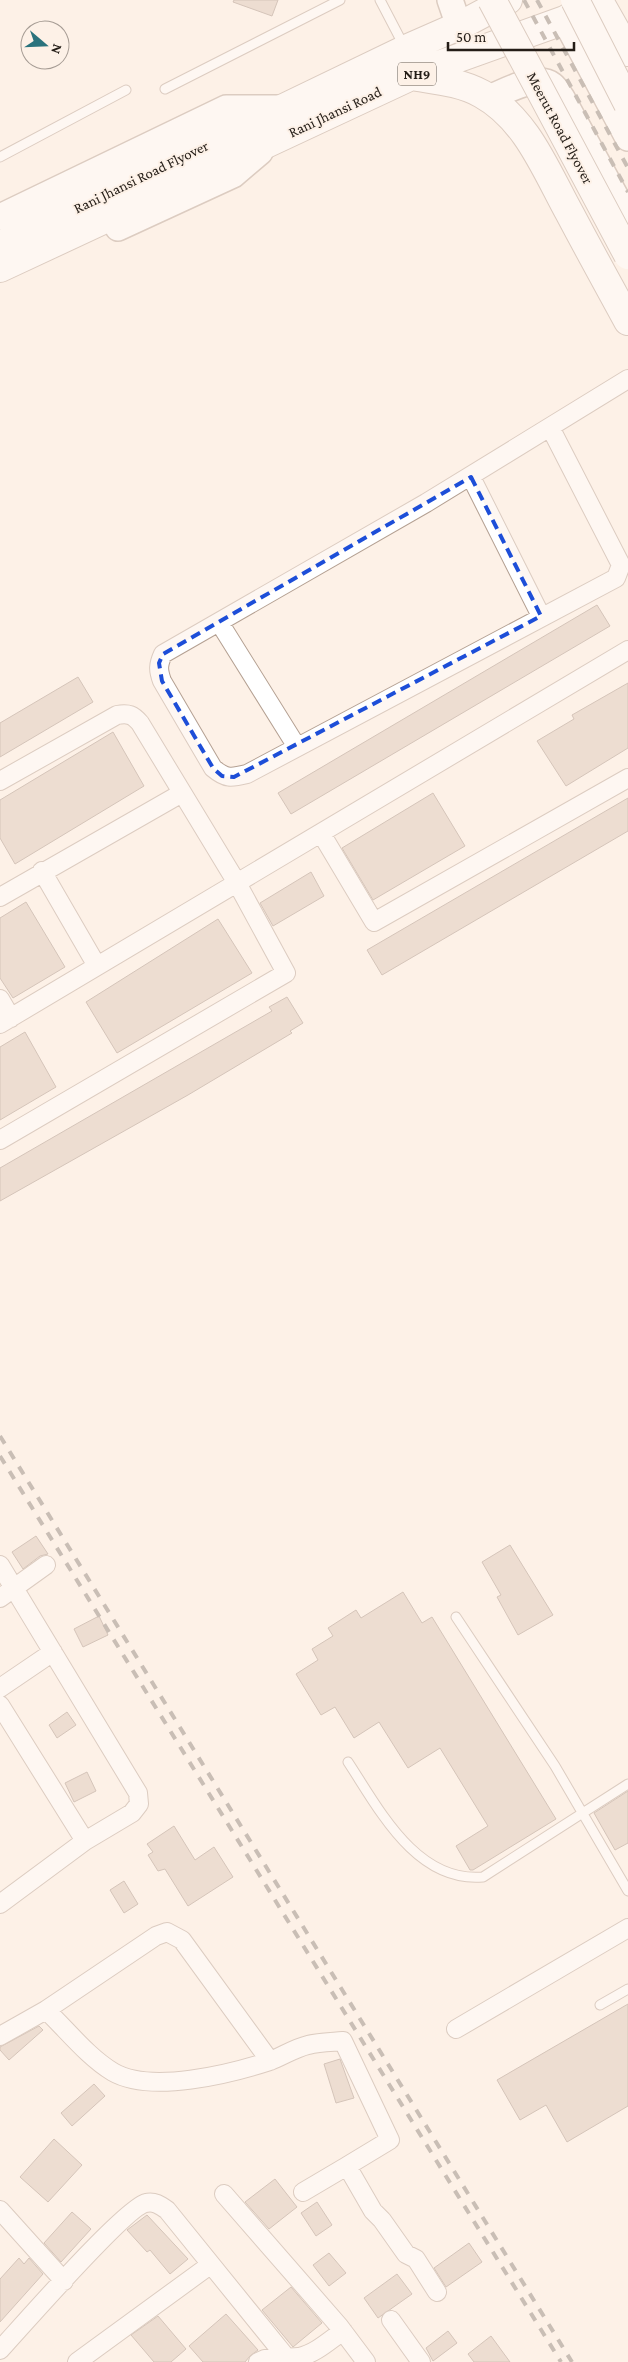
<svg xmlns="http://www.w3.org/2000/svg" width="628" height="2362" font-family="'Crimson Pro',serif">
	<rect width="100%" height="100%" fill="#fdf1e7"/>
	<path fill="#dac5b6" stroke="#a38f81" d="M234,0H278L272,16L233,2Z
		M597,605L610,626L291,814L278,793Z
		M78,677L93,702L0,757V723Z
		M628,683V748L566,786L537,741L574,719L572,715Z
		M113,732L144,786L15,864L0,838V800Z
		M433,793L465,846L373,900L342,848Z
		M628,798V831L382,975L367,950Z
		M311,872L324,896L273,926L260,903Z
		M26,902L65,967L13,998L0,978V918Z
		M218,919L252,973L117,1053L86,1002Z
		M287,997L303,1023L290,1031L292,1033L188,1095L0,1201V1168L272,1011L269,1007Z
		M25,1032L56,1087L0,1120V1047Z
		M36,1536L48,1554L40,1556L23,1569L12,1552Z
		M510,1545L553,1615L518,1635L497,1597L501,1595L482,1562Z
		M403,1592L422,1623L432,1617L556,1819L473,1870H470L456,1846L488,1826L440,1748L408,1768L379,1722L354,1738L335,1707L321,1715L296,1674L318,1660L312,1649L333,1636L328,1628L356,1610L361,1618Z
		M99,1616L108,1635L83,1647L74,1629Z
		M67,1712L76,1725L57,1738L49,1725Z
		M87,1772L96,1791L74,1802L65,1783Z
		M628,1791V1843L615,1850L594,1813Z
		M174,1826L195,1860L214,1847L233,1877L188,1906L165,1869L158,1871L148,1855L153,1852L147,1844Z
		M124,1881L138,1904L124,1913L110,1890Z
		M628,2004V2106L567,2142L546,2105L520,2120L497,2080Z
		M39,2026L43,2030L9,2060L0,2050V2047Z
		M340,2059L354,2098L336,2103L324,2064Z
		M94,2084L105,2096L72,2126L61,2113Z
		M54,2139L82,2165L48,2202L20,2177Z
		M275,2179L297,2207L269,2229L245,2202Z
		M317,2202L332,2225L316,2236L301,2213Z
		M72,2212L91,2229L61,2262L44,2243Z
		M147,2215L188,2259L170,2274L150,2250L147,2252L127,2230Z
		M469,2243L482,2262L446,2287L434,2268Z
		M329,2253L346,2273L329,2286L313,2265Z
		M19,2258L24,2264L29,2258L43,2274L0,2322V2279Z
		M397,2274L412,2294L378,2318L364,2298Z
		M291,2287L322,2323L293,2347L262,2310Z
		M226,2314L258,2350L250,2356L245,2362H203L189,2346Z
		M158,2316L186,2349L171,2362H154L131,2335Z
		M448,2331L457,2343L433,2361L426,2348Z
		M491,2336L510,2362H474L468,2354Z"/>
	<g fill="none" stroke-linecap="round" stroke-linejoin="round">
		<defs>
			<path id="lane" d="M380,0L404,46
				M165,89L340,0
				M0,157L126,90
				M456,1617L555,1766L628,1891
				M348,1762C379,1809 416,1883 483,1877L628,1784
				M600,2005L628,1989"/>
			<path id="street" d="M550,427L621,565L616,578L247,774C231,778 226,779 213,768L162,681C158,670 158,665 163,654L426,503L628,379
				M471,477L541,616
				M219,622L297,747
				M0,781L117,715C129,713 133,715 140,723L237,883L286,973L0,1140
				M321,833L374,922L628,778
				M42,871L97,966
				M0,897L182,793
				M0,999L11,1018
				M0,1024L628,650
				M0,1565L138,1793L139,1804L132,1813L85,1841L0,1904
				M0,1598L46,1565
				M0,1688L53,1652
				M0,1705L85,1841
				M46,2010C67,2030 88,2057 113,2072C151,2094 230,2074 270,2061C283,2056 295,2048 308,2045C319,2042 332,2042 343,2041L390,2140L347,2166
				M456,2029L628,1928
				M0,2036L46,2010L156,1936L167,1932L182,1940L270,2061
				M303,2192L347,2166L373,2211L382,2220L406,2254L416,2259L437,2292
				M224,2194L339,2326L366,2362
				M0,2210L64,2281
				M391,2320L421,2362
				M0,2350C21,2327 126,2207 146,2203C154,2201 160,2205 167,2210L290,2362
				M77,2362L210,2265
				M258,2362C272,2354 284,2359 299,2357C315,2354 330,2340 343,2331"/>
			<path id="secondary" d="M450,0L459,26
				M565,20L628,138
				M489,98C504,92 537,73 552,85C556,88 559,94 562,98L628,219
				M0,217L226,108H281
				M118,228L233,175L260,152"/>
			<path id="highway" d="M599,1L628,52
				M412,76C435,80 461,82 482,94C527,119 546,171 570,214C589,250 609,286 628,321
				M0,245L406,49L463,24L508,0
				M0,268L422,71L565,20L600,0"/>
		</defs>
		<use href="#lane" stroke="#b4a092" stroke-width="11"/>
		<use href="#street" stroke="#b4a092" stroke-width="20"/>
		<use href="#secondary" stroke="#b4a092" stroke-width="28"/>
		<use href="#highway" stroke="#b4a092" stroke-width="30"/>
		<use href="#lane" stroke="#fff" stroke-width="9"/>
		<use href="#street" stroke="#fff" stroke-width="18"/>
		<use href="#secondary" stroke="#fff" stroke-width="25"/>
		<use href="#highway" stroke="#fff" stroke-width="28"/>
		<path stroke="#898078" stroke-width="4" stroke-dasharray="9 9" stroke-linecap="butt" d="M524,0L628,192
			M537,0L628,168
			M0,1436L572,2362
			M0,1456L561,2362"/>
		<defs>
			<path id="primary-bridge" d="M492,0L628,255
				M575,0L628,104"/>
		</defs>
		<use href="#primary-bridge" stroke="#b4a092" stroke-width="30" stroke-linecap="butt"/>
		<use href="#primary-bridge" stroke="#fff" stroke-width="28"/>
	</g>
	<path d="M0 0H628V2362H0ZM471,477L541,616L234,777L222,776L213,768L162,681L159,663L163,654Z" fill="#fdf1e7" fill-opacity=".55" fill-rule="evenodd"/>
	<path fill="none" stroke="#1d4ed8" stroke-width="4" stroke-dasharray="10 6" stroke-linejoin="round" d="M471,477L541,616L234,777L222,776L213,768L162,681L159,663L163,654Z"/>
	<g text-anchor="middle" dominant-baseline="central" stroke-width="4" stroke-linejoin="round" paint-order="stroke">
		<rect fill="#fdf1e7" stroke="#655d55" stroke-width="1" x="398" y="62.5" width="38" height="23" rx="4"/>
		<g font-size="14" font-weight="bold" fill="#241d17">
			<text x="417" y="74">NH9</text>
		</g>
		<g font-size="15" fill="#241d17" stroke="#fdf1e7">
			<text transform="translate(335 112) rotate(-25)">Rani Jhansi Road</text>
			<text transform="translate(560 128) rotate(62)">Meerut Road Flyover</text>
			<text transform="translate(141 177) rotate(-26)">Rani Jhansi Road Flyover</text>
		</g>
	</g>
	<g transform="translate(45 45) rotate(109)"><circle r="24" fill="#fdf1e7" stroke="#a69c94"/>
	<path d="M0-4L9 19L0 12L-9 19Z" fill="#2a737d"/>
	<text y="-8" font-size="14" font-weight="bold" text-anchor="middle" fill="#241d17">N</text>
	</g>
	<path d="M448 42v8h126v-8" fill="none" stroke="#241d17" stroke-width="2.5"/>
	<text x="456" y="42" font-size="15" fill="#241d17" stroke="#fdf1e7" stroke-width="4" paint-order="stroke">50 m</text>
</svg>
